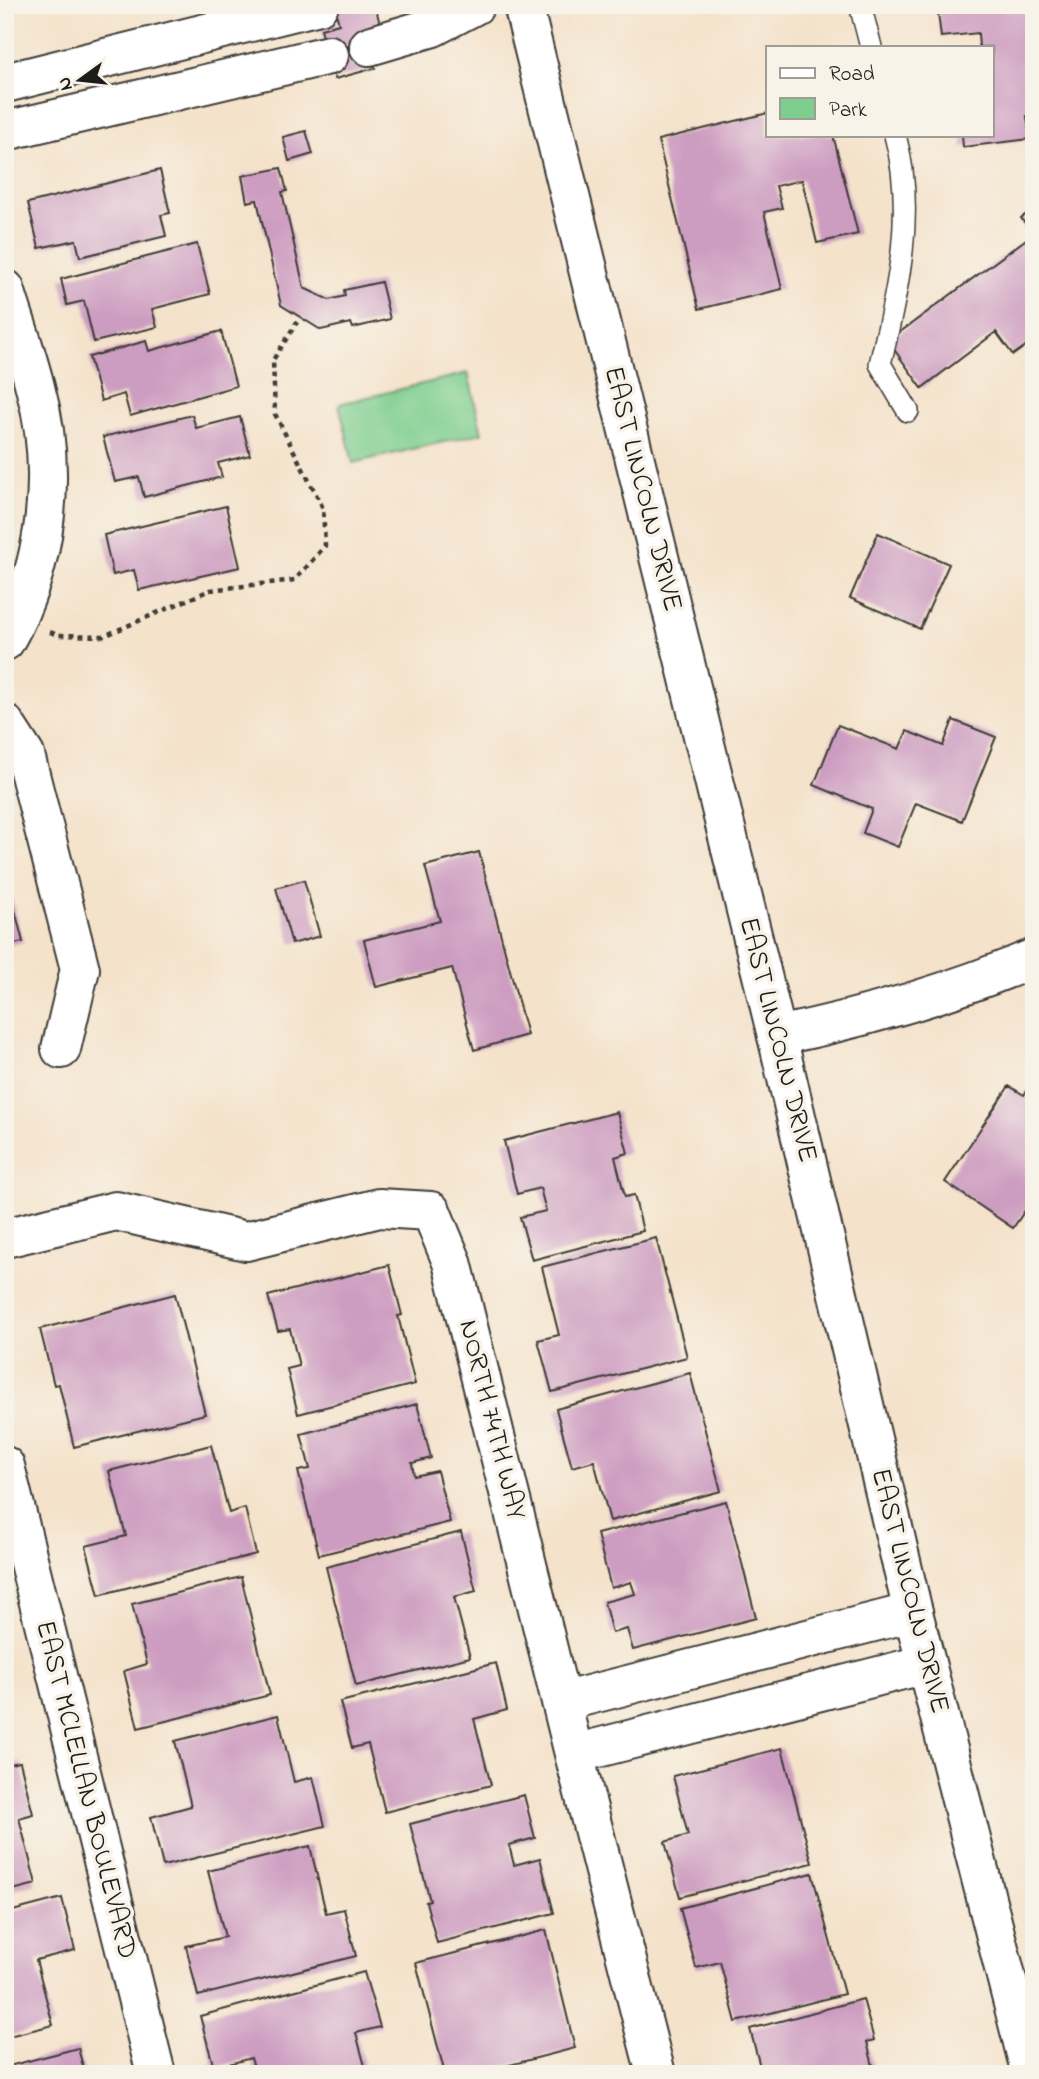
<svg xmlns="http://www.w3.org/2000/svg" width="1039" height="2079" font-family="'Indie Flower',sans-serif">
	<rect width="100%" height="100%" fill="#f7f3e8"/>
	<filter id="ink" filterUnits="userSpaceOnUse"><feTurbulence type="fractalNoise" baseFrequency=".0143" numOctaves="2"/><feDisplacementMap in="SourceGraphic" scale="14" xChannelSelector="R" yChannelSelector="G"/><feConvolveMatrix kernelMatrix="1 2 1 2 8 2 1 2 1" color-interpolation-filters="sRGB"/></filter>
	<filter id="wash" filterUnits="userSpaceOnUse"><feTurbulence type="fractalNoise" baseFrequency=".00686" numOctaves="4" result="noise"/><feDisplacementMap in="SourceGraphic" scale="28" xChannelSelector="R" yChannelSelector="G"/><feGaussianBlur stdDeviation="1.57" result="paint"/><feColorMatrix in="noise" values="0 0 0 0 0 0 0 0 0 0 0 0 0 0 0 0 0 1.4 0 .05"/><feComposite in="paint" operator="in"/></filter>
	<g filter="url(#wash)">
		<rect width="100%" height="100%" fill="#f4e2ca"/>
		<path fill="#7dce8f" stroke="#4c7556" stroke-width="2" d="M468,373L482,433L353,463L339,404Z"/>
		<g id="blocks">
			<path fill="#cd9dc1" d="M334,5H375L380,24L366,35L375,68L335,79L321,29L339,24Z
				M937,5H1034V116H1027L1030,139L963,147L962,135H992V47H979L978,33L941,37Z
				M768,113V135H833L858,234L817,243L802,180L776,186L782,208L764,212L782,289L699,309L658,140Z
				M306,131L313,154L289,161L283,137Z
				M281,168L287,191L282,192L304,288L329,300L345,296L344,290L381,282L390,319L353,328L351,323L321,330L281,305L257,200L247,202L242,176Z
				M160,170L170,213L161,215L166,236L80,257L76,240L39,248L28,203Z
				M1034,209V340L1013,355L996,332L922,388L888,341L1033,234L1021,218Z
				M197,244L210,294L152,309L157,327L94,342L84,301L67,305L61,279Z
				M221,331L236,386L130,416L124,394L101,401L89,357L146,341L149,351Z
				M192,415L196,428L240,417L250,455L218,463L222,477L144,497L139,477L115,482L103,437Z
				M226,506L240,567L139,590L134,570L113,575L104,535Z
				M878,533L949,564L920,629L850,598Z
				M953,720L996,737L962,821L916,803L898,847L863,833L872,809L814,785L838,725L899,749L907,731L943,746Z
				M479,852L527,1035L474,1050L452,968L376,987L364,940L440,921L425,866Z
				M304,880L320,936L292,944L276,888Z
				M12,898L23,942L5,946V900Z
				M1034,1081V1197L1013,1228L945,1182L1009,1086L1024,1095Z
				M617,1112L628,1153L615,1157L625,1197L634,1195L643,1231L532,1260L520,1217L546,1211L540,1188L517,1194L504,1141Z
				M656,1238L687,1357L552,1392L538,1340L559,1335L542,1267Z
				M389,1265L402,1315L398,1316L415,1384L298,1414L287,1369L299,1366L290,1329L278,1331L268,1296Z
				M175,1294L205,1414L74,1447L59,1384L54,1385L40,1329Z
				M690,1373L721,1491L610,1521L594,1461L572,1467L556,1409Z
				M417,1404L431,1458L412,1463L414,1476L437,1471L450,1522L319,1555L298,1471L310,1469L301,1434Z
				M211,1445L229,1513L245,1508L256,1554L99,1595L86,1546L126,1536L109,1471Z
				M726,1501L756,1618L633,1650L627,1629L612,1633L604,1602L635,1594L631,1582L611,1588L597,1534Z
				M461,1532L476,1591L454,1597L470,1657L356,1686L326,1567Z
				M241,1577L270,1695L138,1728L124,1671L147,1664L132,1604Z
				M496,1663L507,1710L474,1719L491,1785L385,1812L368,1744L352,1748L340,1702Z
				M278,1715L294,1782L313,1777L325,1826L163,1866L151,1817L191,1806L175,1741Z
				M782,1748L812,1863L680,1897L665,1842L688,1835L673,1776Z
				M20,1762L33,1814L19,1818L36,1884L5,1892V1765Z
				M524,1795L535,1838L509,1845L514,1865L540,1858L554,1913L437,1943L426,1902L430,1901L410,1824Z
				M310,1846L326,1913L344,1909L356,1956L198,1996L186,1946L225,1937L208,1871Z
				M812,1873L844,1994L736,2022L720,1962L696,1968L680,1908Z
				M62,1898L75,1950L36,1960L53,2025L5,2037V1913Z
				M546,1930L575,2048L475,2074H445L416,1963Z
				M364,1972L380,2027L356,2033L367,2074H256L251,2058L214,2068L200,2016Z
				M863,1999L874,2040L867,2042L875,2074H762L750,2029Z
				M78,2048L85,2074H5V2067Z"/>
		</g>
	</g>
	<g filter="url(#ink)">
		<use href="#blocks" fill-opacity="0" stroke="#3c3a36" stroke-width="2"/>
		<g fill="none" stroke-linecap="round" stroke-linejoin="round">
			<defs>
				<path id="lane" d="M860,5L871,47
					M895,135C916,211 898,290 880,364L908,411"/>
				<path id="street" d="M369,46L433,27L475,5
					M5,83L319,5
					M5,131L329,55
					M5,289C15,322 27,354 35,387C58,470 48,565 5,641
					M5,724L25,755L80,969L61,1049
					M777,1036C864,1018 951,993 1034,958
					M5,1238L116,1211L246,1241L379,1208L431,1211L452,1262L574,1754L656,2074
					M5,1466L156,2074
					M561,1702L913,1612
					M574,1754L926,1664"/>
				<path id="secondary" d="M523,5L777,1036L913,1612L1031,2074"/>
			</defs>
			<use href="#lane" stroke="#3c3a36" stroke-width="24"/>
			<use href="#street" stroke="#3c3a36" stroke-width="42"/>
			<use href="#secondary" stroke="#3c3a36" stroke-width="42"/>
			<path stroke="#3c3a36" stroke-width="4.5" stroke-dasharray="5 5" stroke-linecap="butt" d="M50,632L58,635L104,636L210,590L295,580L325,546L323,508L275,414L273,360L297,322"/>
			<use href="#lane" stroke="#fff" stroke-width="21"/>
			<use href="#street" stroke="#fff" stroke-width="38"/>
			<use href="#secondary" stroke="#fff" stroke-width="38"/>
		</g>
	</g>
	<g text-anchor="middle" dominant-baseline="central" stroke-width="7" stroke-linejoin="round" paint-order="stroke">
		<g font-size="28" fill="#1c1c1c" stroke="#f7f3e8">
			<text transform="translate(642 489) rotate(76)">EAST LINCOLN DRIVE</text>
			<text transform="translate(777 1040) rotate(76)">EAST LINCOLN DRIVE</text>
			<text transform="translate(491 1420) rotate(76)">NORTH 74TH WAY</text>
			<text transform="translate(909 1591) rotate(76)">EAST LINCOLN DRIVE</text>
			<text transform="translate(85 1790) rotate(76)">EAST MCLELLAN BOULEVARD</text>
		</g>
	</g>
	<rect width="1039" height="2079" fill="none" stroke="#f7f3e8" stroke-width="28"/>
	<rect x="766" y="46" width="228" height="91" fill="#f7f3e8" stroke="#9f9d96" stroke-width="2"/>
	<rect x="780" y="68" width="35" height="10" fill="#ffffff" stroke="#9f9d96" stroke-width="2"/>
	<text x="829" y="80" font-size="21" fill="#1c1c1c">Road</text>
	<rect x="780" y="98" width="35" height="21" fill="#7dce8f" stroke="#9f9d96" stroke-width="2"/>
	<text x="829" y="116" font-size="21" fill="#1c1c1c">Park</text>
	<g transform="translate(80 80) rotate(255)" stroke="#f7f3e8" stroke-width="5" paint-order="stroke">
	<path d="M0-5L12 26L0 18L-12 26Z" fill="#1c1c1c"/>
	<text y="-10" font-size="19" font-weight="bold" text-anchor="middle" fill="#1c1c1c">N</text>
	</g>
</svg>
